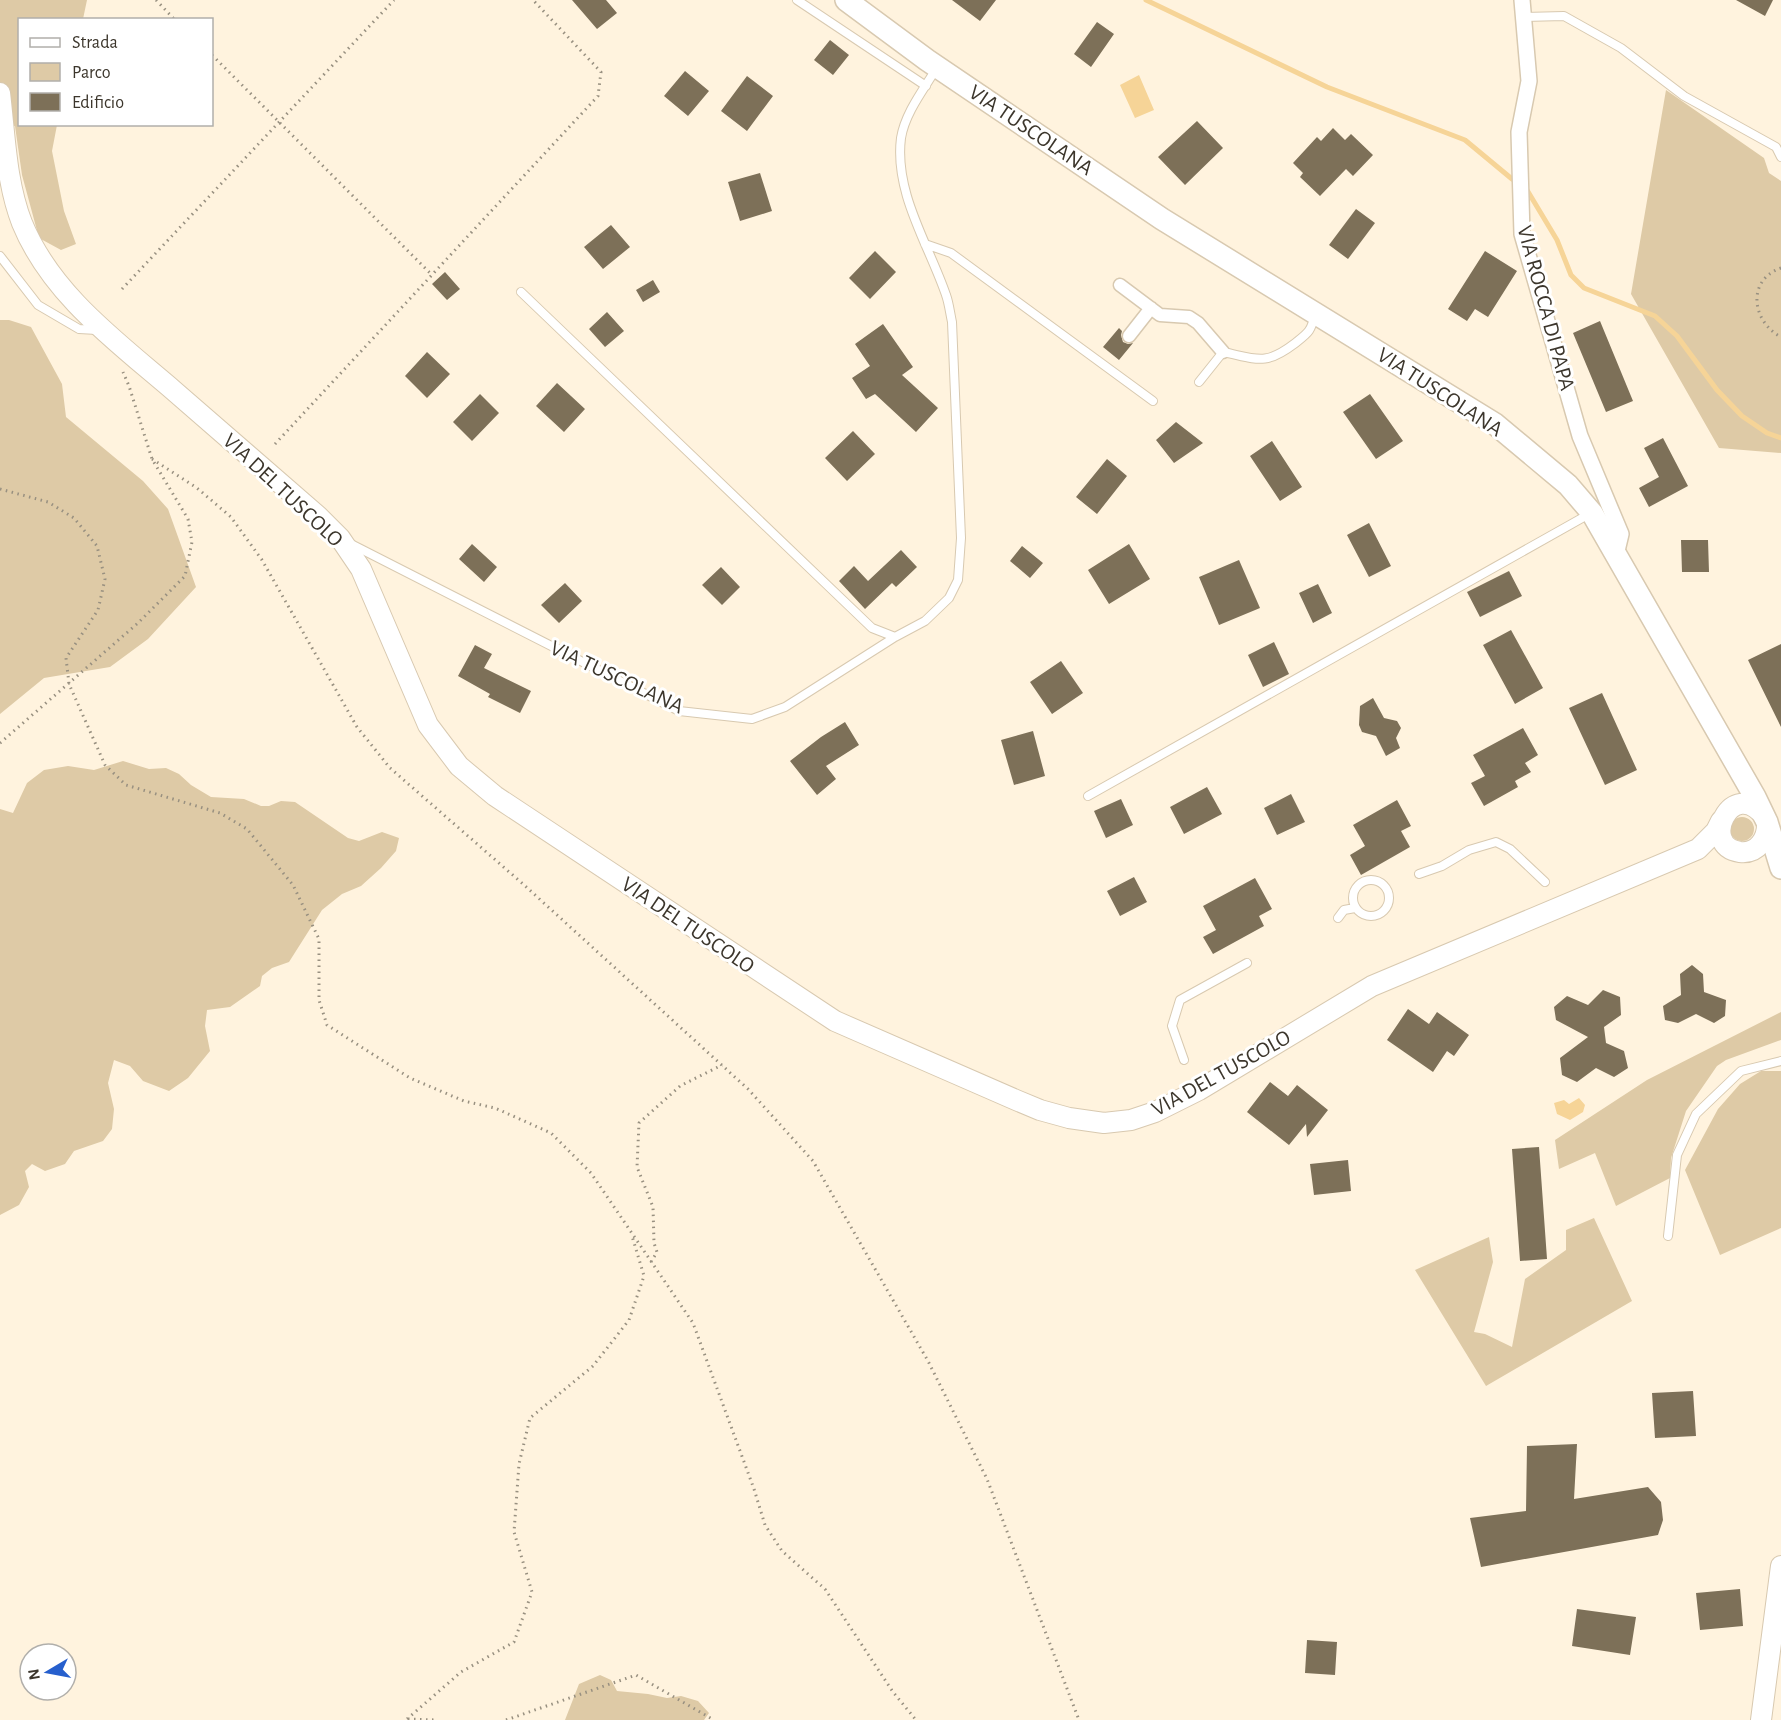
<svg xmlns="http://www.w3.org/2000/svg" width="1781" height="1720" font-family="'Alegreya Sans',sans-serif">
	<rect width="100%" height="100%" fill="#fff3de"/>
	<path fill="#decaa6" d="M0,0H87L83,19L20,20V124L57,125L52,151L64,211L76,244L61,250L39,238L22,175L15,126L0,128Z
		M1666,90L1764,158L1769,173L1781,181V453L1719,448L1631,294Z
		M0,320H9L31,327L62,384L66,417L143,481L168,509L196,587L148,639L110,667L44,678L0,714Z
		M123,761L149,769L166,768L179,774L191,785L211,797L244,799L261,806H269L281,801L295,802L348,838L359,841L382,832L399,838L396,851L381,868L361,886L342,894L322,910L289,962L272,968L262,976L260,986L230,1007L207,1010L205,1026L210,1051L188,1078L169,1091L143,1081L130,1066L114,1060L108,1083L114,1109L112,1129L103,1141L74,1151L65,1164L45,1171L32,1164L25,1171L29,1187L19,1205L0,1215V809L13,813L27,783L44,770L68,766L94,770Z
		M1730 829a12 12 0 1 1 24 0a12 12 0 1 1-24 0Z
		M1781,1012V1040L1726,1060L1717,1066L1686,1111L1671,1158L1670,1178L1616,1206L1595,1153L1559,1169L1555,1140L1647,1080Z
		M1761,1071H1781V1228L1720,1255L1685,1170L1718,1109L1740,1084Z
		M1594,1218L1632,1301L1486,1386L1415,1270L1489,1237L1493,1262L1474,1332L1485,1334L1512,1347L1525,1279L1566,1250V1230Z
		M600,1675L611,1680L617,1691L648,1694L667,1698L681,1696L698,1701L709,1713L704,1720H565L579,1684Z"/>
	<path fill="#f6d497" d="M1139,75L1154,110L1135,118L1120,85Z
		M1579,1098L1585,1105L1583,1112L1570,1120L1557,1114L1554,1103L1564,1100L1569,1104Z"/>
	<g fill="none" stroke-linecap="round" stroke-linejoin="round">
		<path stroke="#f6d497" stroke-width="5" d="M1146,0L1327,87L1465,140L1512,179
			M1527,190L1557,240L1571,275L1584,288L1655,316L1677,336L1717,390L1742,416L1767,433L1781,438"/>
	</g>
	<path fill="#7d7058" d="M572,0H606L617,13L597,29Z
		M952,0H996L980,21Z
		M1736,0H1773L1765,16Z
		M1097,22L1114,34L1091,67L1074,54Z
		M830,40L849,55L833,75L814,60Z
		M685,71L709,91L688,116L664,96Z
		M747,76L773,96L747,131L721,111Z
		M1197,121L1223,148L1185,185L1158,157Z
		M1333,128L1345,140L1351,134L1373,155L1353,176L1346,169L1320,196L1300,177L1303,173L1293,163L1317,137L1321,141Z
		M760,173L772,211L740,221L728,182Z
		M1356,209L1375,223L1348,259L1329,245Z
		M611,225L630,247L603,269L584,247Z
		M875,251L896,272L870,299L849,278Z
		M1485,251L1517,271L1488,317L1475,309L1467,321L1448,309Z
		M445,272L460,289L447,300L432,284Z
		M653,280L660,292L643,302L636,290Z
		M607,312L624,331L605,347L589,329Z
		M1600,321L1633,401L1606,412L1573,333Z
		M883,324L913,367L902,375L938,408L916,432L875,394L866,399L852,378L870,366L855,344Z
		M1119,328L1122,331L1121,335L1123,342L1128,344L1133,343L1119,360L1103,347Z
		M427,352L450,374L427,398L405,376Z
		M557,383L585,409L564,432L536,406Z
		M480,394L499,413L472,441L453,422Z
		M1370,394L1403,441L1376,459L1343,412Z
		M1176,422L1203,443L1174,463L1156,440Z
		M853,431L875,454L847,481L825,458Z
		M1663,438L1688,486L1649,507L1639,488L1659,477L1644,448Z
		M1272,441L1302,487L1280,501L1250,456Z
		M1107,459L1127,476L1097,514L1076,497Z
		M1369,523L1391,566L1369,577L1347,535Z
		M1681,540H1708L1709,572H1682Z
		M472,544L497,567L484,582L459,559Z
		M1129,544L1150,579L1109,604L1088,570Z
		M1022,546L1043,563L1030,578L1010,561Z
		M901,550L917,567L896,587L892,583L865,609L839,581L854,566L868,581Z
		M1239,560L1260,608L1219,625L1199,577Z
		M721,567L740,587L722,605L702,585Z
		M1509,571L1522,596L1480,617L1467,592Z
		M565,583L582,601L559,623L541,605Z
		M1318,584L1332,613L1313,623L1299,593Z
		M1511,630L1543,688L1515,704L1483,645Z
		M1274,642L1289,674L1263,687L1248,655Z
		M1781,644V727L1748,660Z
		M475,645L492,654L484,668L531,691L520,713L488,697L490,694L458,676Z
		M1061,661L1083,693L1052,714L1030,682Z
		M1602,693L1637,770L1605,785L1569,708Z
		M1373,698L1384,718L1397,721L1401,728L1396,738L1400,748L1386,756L1376,736L1362,732L1359,725L1360,706Z
		M845,722L859,745L826,766L836,779L817,795L790,761L821,737Z
		M1523,728L1538,755L1525,763L1531,772L1515,781L1518,787L1484,806L1471,783L1485,776L1473,755Z
		M1033,731L1045,776L1014,785L1001,740Z
		M1207,787L1222,814L1184,834L1170,807Z
		M1291,794L1305,822L1277,835L1264,808Z
		M1121,799L1133,825L1106,838L1094,811Z
		M1397,800L1411,826L1401,831L1410,847L1361,875L1350,855L1365,846L1353,825Z
		M1134,877L1147,902L1120,916L1107,891Z
		M1255,878L1272,909L1259,916L1264,926L1213,954L1203,937L1216,930L1203,906Z
		M1692,965L1703,974L1704,992L1726,1000L1725,1016L1714,1023L1696,1014L1678,1023L1665,1020L1663,1006L1681,995L1680,974Z
		M1603,990L1620,997L1621,1015L1604,1027L1606,1043L1624,1051L1628,1068L1614,1077L1596,1068L1577,1082L1562,1075L1560,1058L1588,1037L1556,1020L1554,1007L1567,996L1588,1005Z
		M1408,1009L1429,1024L1437,1012L1469,1035L1454,1056L1447,1051L1433,1072L1387,1040Z
		M1270,1082L1288,1096L1297,1085L1328,1110L1307,1137L1306,1124L1289,1145L1247,1112Z
		M1539,1147L1547,1259L1520,1261L1512,1149Z
		M1348,1160L1351,1191L1314,1195L1310,1164Z
		M1693,1391L1696,1436L1655,1438L1652,1393Z
		M1577,1444L1574,1499L1648,1487L1661,1502L1663,1520L1658,1535L1481,1567L1470,1518L1526,1511L1527,1446Z
		M1740,1589L1743,1626L1700,1630L1696,1593Z
		M1577,1609L1636,1617L1630,1655L1572,1646Z
		M1307,1640L1337,1642L1335,1675L1305,1673Z"/>
	<g fill="none" stroke-linecap="round" stroke-linejoin="round">
		<defs>
			<path id="service" d="M797,0L926,86
				M1524,17L1564,16L1621,48L1684,96L1776,147L1781,157
				M925,244L951,253L1153,401
				M0,256L38,305L79,329L97,330
				M521,292L872,628L895,637L925,621L949,598L958,580L961,538L952,322C950,313 949,303 946,295C929,245 894,193 901,138C905,113 924,89 936,69
				M1199,382L1223,352C1257,359 1265,366 1294,344C1308,333 1311,332 1315,314
				M349,543L679,711L752,719L785,707L895,637
				M1088,796L1591,513
				M1419,874L1442,866L1469,850L1496,842L1510,849L1545,882
				M1353 898a18 18 0 1 1 36 0a18 18 0 1 1-36 0Z
				M1338,918L1344,910L1355,908
				M1184,1060L1172,1026L1180,1000L1247,963
				M1668,1236L1677,1155L1696,1114L1741,1071L1781,1061"/>
			<path id="pedestrian" d="M1120,285L1160,315L1189,317L1198,323L1223,352
				M1129,336L1151,308"/>
			<path id="minor" d="M1522,0L1529,81L1519,132L1522,234L1580,436L1621,534L1616,555"/>
			<path id="tertiary" d="M0,93C5,135 6,182 22,223C51,294 116,341 173,390C221,432 269,474 318,516L340,538L361,569L428,725L459,766L495,796L835,1021L1016,1100L1040,1110L1069,1118L1104,1123L1131,1120L1155,1112L1199,1090L1372,986L1698,849L1716,831L1721,821
				M1764,816C1732,776 1698,846 1740,852C1758,854 1768,838 1767,822
				M1761,1720L1781,1566"/>
			<path id="secondary" d="M846,0L927,60L1162,219L1495,424L1568,485L1592,513L1755,797L1767,822L1781,868"/>
		</defs>
		<use href="#service" stroke="#d8c9b0" stroke-width="10"/>
		<use href="#pedestrian" stroke="#d8c9b0" stroke-width="15"/>
		<use href="#minor" stroke="#d8c9b0" stroke-width="18"/>
		<use href="#tertiary" stroke="#d8c9b0" stroke-width="22"/>
		<use href="#secondary" stroke="#d8c9b0" stroke-width="24"/>
		<path stroke="#989080" stroke-width="3" stroke-dasharray="1.5 4.5" stroke-linecap="butt" d="M156,0L175,20
			M212,55L432,275
			M1781,268C1746,280 1752,322 1781,337
			M122,289L394,0
			M275,444L598,96L601,72L533,0
			M152,459L197,488L231,517L262,560L357,727L390,768L523,884L748,1089L813,1161L928,1361L987,1479L1079,1720
			M0,489L48,502L74,518L97,546L105,579L98,610L66,658L69,684L105,765L126,785L220,813L247,829L293,885L319,939V1000L327,1025L410,1078L464,1101L495,1108L551,1133L591,1173L693,1323L754,1489L765,1525L782,1551L825,1589L893,1692L916,1720
			M0,743L138,623L185,576L192,542L188,519L152,459L129,386L123,372
			M651,1262L657,1252L654,1243L653,1207L637,1167L639,1123L680,1086L722,1065
			M407,1719L461,1672L514,1642L532,1592L514,1532L519,1464L530,1418L593,1366L629,1320L644,1276L632,1236
			M408,1719L436,1720
			M506,1720L636,1675L714,1720"/>
		<use href="#service" stroke="#fff" stroke-width="8"/>
		<use href="#pedestrian" stroke="#fff" stroke-width="12"/>
		<use href="#minor" stroke="#fff" stroke-width="15"/>
		<use href="#tertiary" stroke="#fff" stroke-width="20"/>
		<use href="#secondary" stroke="#fff" stroke-width="21"/>
	</g>
	<g text-anchor="middle" dominant-baseline="central" stroke-width="6" stroke-linejoin="round" paint-order="stroke">
		<g font-size="22" fill="#3c362c" stroke="#fff">
			<text transform="translate(1031 130) rotate(34)">VIA TUSCOLANA</text>
			<text transform="translate(1546 308) rotate(75)">VIA ROCCA DI PAPA</text>
			<text transform="translate(1440 392) rotate(33)">VIA TUSCOLANA</text>
			<text transform="translate(283 490) rotate(43)">VIA DEL TUSCOLO</text>
			<text transform="translate(617 677) rotate(25)">VIA TUSCOLANA</text>
			<text transform="translate(688 925) rotate(34)">VIA DEL TUSCOLO</text>
			<text transform="translate(1221 1073) rotate(-29)">VIA DEL TUSCOLO</text>
		</g>
	</g>
	<rect x="18" y="18" width="195" height="108" fill="#ffffff" stroke="#b1afab" stroke-width="1.5"/>
	<rect x="30" y="38" width="30" height="9" fill="#ffffff" stroke="#b1afab" stroke-width="1.5"/>
	<text x="72" y="48" font-size="18" fill="#3c362c">Strada</text>
	<rect x="30" y="63" width="30" height="18" fill="#decaa6" stroke="#b1afab" stroke-width="1.5"/>
	<text x="72" y="78" font-size="18" fill="#3c362c">Parco</text>
	<rect x="30" y="93" width="30" height="18" fill="#7d7058" stroke="#b1afab" stroke-width="1.5"/>
	<text x="72" y="108" font-size="18" fill="#3c362c">Edificio</text>
	<g transform="translate(48 1672) rotate(260)"><circle r="28" fill="#ffffff" stroke="#b1afab" stroke-width="1.5"/>
	<path d="M0-4.5L10 22L0 15L-10 22Z" fill="#265fcd"/>
	<text y="-9" font-size="16" font-weight="bold" text-anchor="middle" fill="#3c362c">N</text>
	</g>
</svg>
